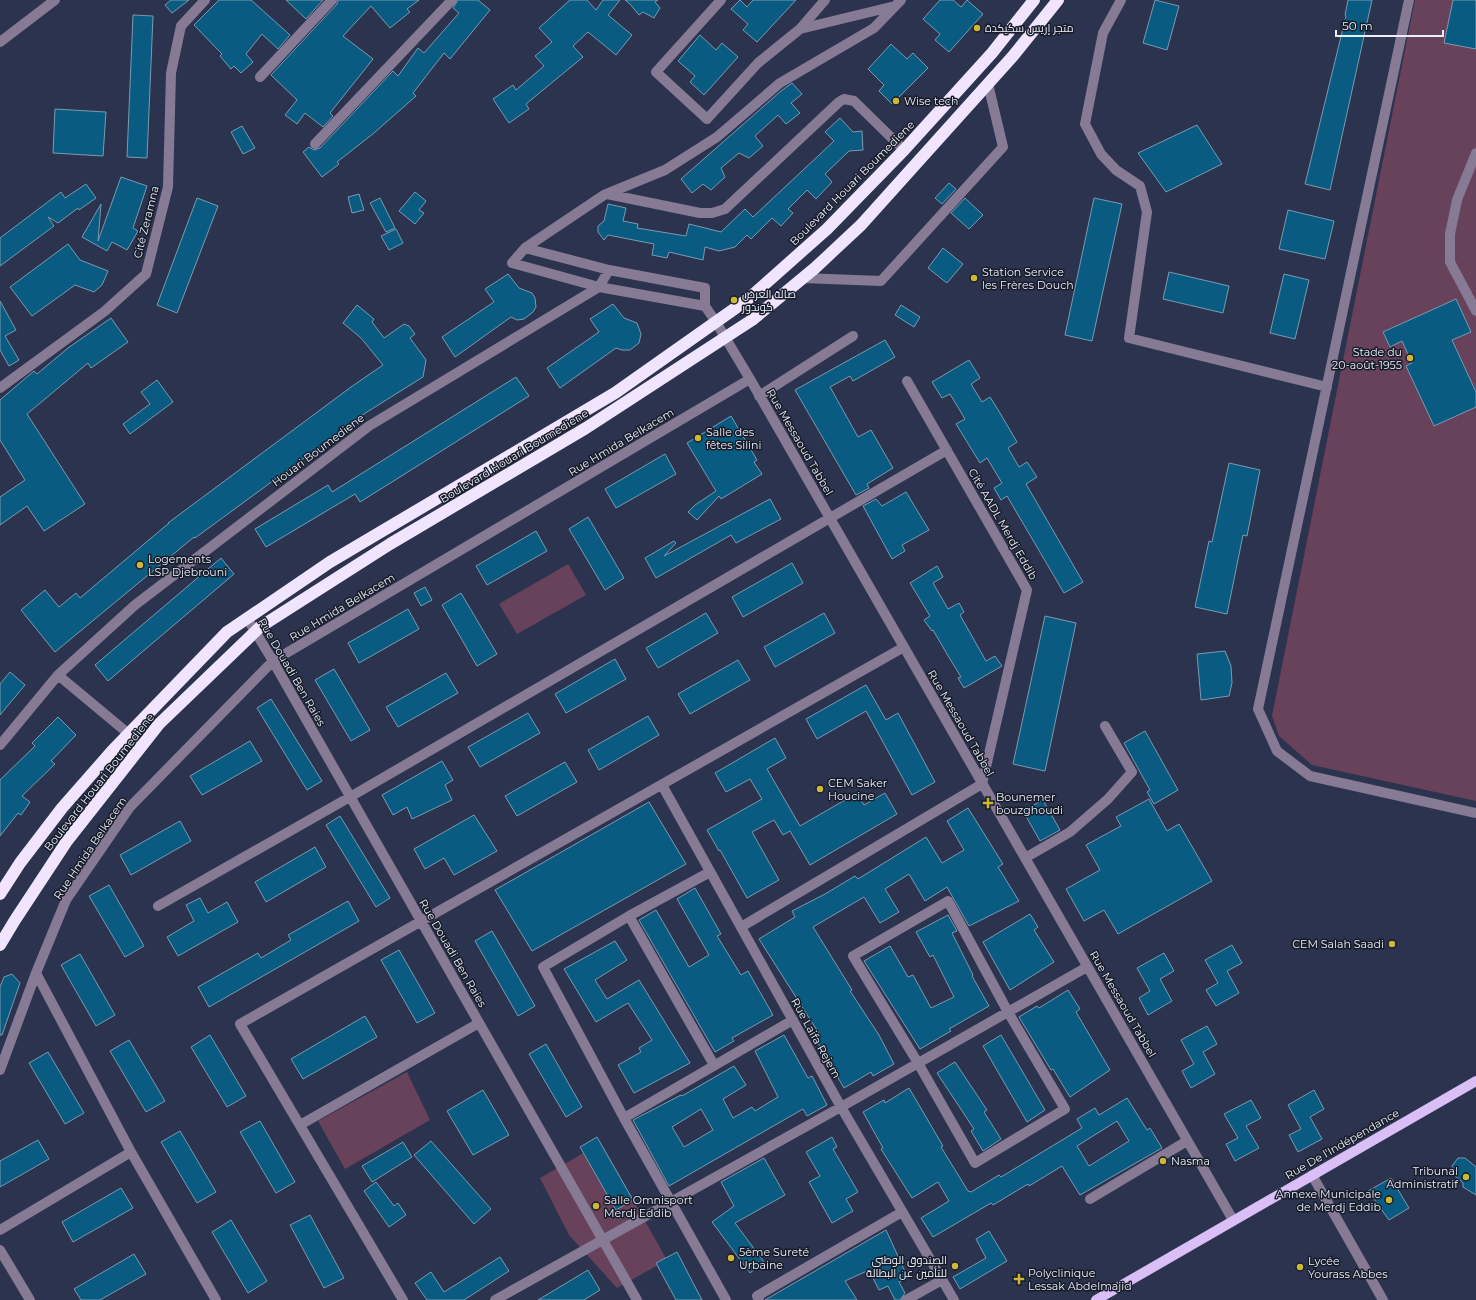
<svg xmlns="http://www.w3.org/2000/svg" width="1476" height="1300" font-family="Montserrat,Cairo,sans-serif">
	<rect width="100%" height="100%" fill="#2c334e"/>
	<path fill="#67425a" d="M1415,0H1476V801L1312,765L1279,736L1272,716Z
		M568,564L586,595L517,634L499,604Z
		M407,1072L430,1120L345,1169L318,1121Z
		M601,1143L667,1260L617,1288L569,1235L540,1178Z"/>
	<path fill="#0a5b82" stroke="#799bb1" fill-rule="evenodd" d="M171,0H189L172,13L165,5Z
		M219,0H251L290,35L278,49L262,34L246,54L253,62L241,73L234,66L231,69L220,56L222,54L194,25Z
		M286,0H323L306,19Z
		M338,0H419L407,9L410,12L390,28L371,6L343,36L373,59L330,113L333,116L323,127L305,113L297,124L285,115L297,100L271,75L337,4Z
		M458,0H478L490,10L450,59L444,53L413,93L416,96L374,133L337,162L339,164L322,177L303,152L309,147L314,150L320,148L393,71L398,76L418,48L424,53L459,13L453,8Z
		M570,0H587L596,10L603,0H620L608,15L632,35L616,55L588,32L573,46L583,57L526,104L529,109L509,123L493,99L513,85L516,90L544,66L535,56L552,42L539,28Z
		M625,0H658L655,2L660,8L654,18L643,12L639,15L630,4Z
		M740,0L747,7L753,0H796L757,42L743,30L748,24L731,9Z
		M940,0H953L961,7L967,0L983,14L949,52L935,40L940,34L923,19Z
		M1155,0L1179,6L1167,50L1143,43Z
		M1348,0H1372L1330,190L1305,184L1346,16L1345,15Z
		M1453,0H1476V49L1444,43Z
		M133,15L153,16L147,158L127,157Z
		M700,35L716,50L722,43L738,57L704,95L690,82L695,76L678,61Z
		M891,44L907,59L913,53L928,68L892,104L879,91L884,85L868,69Z
		M792,83L802,94L791,103L800,113L786,124L778,115L755,136L763,146L749,158L739,153L721,168L725,177L711,190L703,184L692,193L681,179L781,91Z
		M55,109L106,112L103,156L53,153Z
		M840,118L853,132L862,131L863,150L849,151L825,174L832,182L816,199L807,190L788,209L793,213L781,226L772,218L751,239L747,235L735,247L719,251L705,247L703,260L669,252L667,258L652,255L654,244L608,235L604,240L598,232V226L604,221L608,204L626,208L623,221L638,224L637,228L686,236L689,224L721,232L745,209L753,217L834,141L825,132Z
		M1197,125L1222,164L1166,192L1138,153Z
		M242,126L255,148L243,154L231,132Z
		M121,177L147,186L133,228L138,231L127,250L112,242L107,251L82,237L101,204L98,241Z
		M949,183L956,189L942,204L935,198Z
		M86,184L96,198L79,210L78,208L58,223L48,217L54,226L0,266V238L61,192L65,198Z
		M415,192L426,201L419,210L424,213L415,224L399,211Z
		M359,194L364,210L352,213L348,197Z
		M197,198L218,206L177,313L157,305Z
		M380,198L395,228L386,232L370,203Z
		M965,198L983,215L969,229L951,213Z
		M1094,198L1122,204L1092,341L1065,335Z
		M1288,210L1334,221L1325,259L1279,249Z
		M396,229L403,243L389,250L381,236Z
		M68,244L80,260L108,271L102,285L94,292L75,285L32,316L10,287Z
		M943,248L963,264L947,283L928,268Z
		M1169,272L1229,286L1223,313L1163,299Z
		M508,274L519,288L532,293L535,298L536,307L533,312L524,319L517,320L511,317L455,357L442,337L494,302L485,289Z
		M1284,274L1309,280L1295,339L1270,333Z
		M1456,299L1471,332L1452,340L1476,392V407L1434,426L1406,366L1412,363L1402,341L1390,347L1383,332Z
		M0,301L16,330L5,336L19,360L9,366L0,350Z
		M613,304L624,318L637,323L641,334L639,343L630,350H622L616,348L560,388L547,368L599,332L590,319Z
		M357,305L374,319L372,322L384,338L404,324L409,326L415,334L410,338L426,360L423,377L367,412L195,538L194,537L55,652L21,610L45,590L59,607L76,593L80,598L169,523H168L351,387L383,365L361,338L343,323Z
		M901,305L920,317L914,327L895,315Z
		M111,318L128,342L91,368L88,363L27,414L85,504L44,531L27,506L0,525V497L25,480L0,440V400L28,376L34,371L37,374L68,348Z
		M885,340L895,357L853,381L850,376L830,387L858,437L871,430L893,468L867,484L869,488L856,495L795,390Z
		M969,360L980,378L971,384L982,402L990,397L1000,413L1017,442L1008,448L1019,467L1027,462L1037,477L1026,484L1083,582L1064,593L1007,496L1001,500L994,488L1002,483L987,458L980,463L956,424L965,419L950,394L942,398L932,382Z
		M516,377L529,396L360,502L355,494L266,547L255,529L328,485L332,492Z
		M157,380L173,402L130,434L123,424L150,404L141,392Z
		M731,416L757,460L754,462L762,474L721,499L719,496L697,520L688,512L695,505L716,491L687,443Z
		M665,454L676,474L616,508L605,489Z
		M1229,463L1260,470L1247,536L1243,535L1227,614L1195,607L1209,541L1212,542Z
		M906,492L929,530L902,545L905,551L892,559L863,506L876,499L882,506Z
		M770,499L781,519L736,543L731,535L656,578L645,558L674,541L676,543L664,556Z
		M588,517L624,578L605,590L569,529Z
		M536,531L547,551L487,585L476,566Z
		M221,558L234,574L108,681L95,665Z
		M792,563L803,583L743,617L732,597Z
		M937,566L943,577L933,583L948,609L959,603L964,612L960,615L986,661L995,656L1002,666L964,688L958,678L961,677L947,654L933,630L932,631L924,620L930,616L910,583Z
		M425,587L432,600L421,606L414,593Z
		M461,593L497,654L477,666L442,605Z
		M408,609L419,629L359,663L348,643Z
		M706,613L718,633L658,668L646,648Z
		M824,613L835,633L775,667L764,647Z
		M1045,616L1076,623L1045,771L1013,764Z
		M1225,651L1231,666L1232,683L1229,696L1201,700L1197,654Z
		M615,659L626,679L566,713L555,694Z
		M738,660L750,680L690,714L678,694Z
		M334,669L370,730L351,741L315,680Z
		M10,672L25,685L0,715V684Z
		M446,673L458,693L398,727L386,707Z
		M866,685L886,720L898,713L935,782L912,795L866,711L817,739L806,719Z
		M271,699L322,781L307,790L257,708Z
		M528,713L540,733L480,767L468,747Z
		M648,716L659,735L599,770L588,750Z
		M58,717L76,735L51,761L55,764L22,796L30,802L21,815L18,813L0,836V780L35,746L32,743Z
		M1145,731L1178,790L1154,804L1147,792L1150,790L1124,743Z
		M775,738L786,758L767,769L800,826L857,793L864,805L885,793L897,814L810,865L790,831L783,835L774,820L752,832L779,880L747,898L720,850L719,851L707,830L762,799L750,779L726,792L715,773Z
		M250,741L262,761L202,795L190,776Z
		M442,761L453,780L445,785L452,800L412,819L407,807L393,815L382,795Z
		M565,762L577,782L517,816L505,796Z
		M1149,799L1167,831L1179,824L1212,881L1118,934L1104,910L1084,921L1066,889L1100,870L1086,845L1121,826L1116,817Z
		M1043,800L1060,830L1040,841L1023,811Z
		M649,802L686,864L532,951L495,890Z
		M968,808L1003,864L998,867L1019,901L969,926L947,887L925,901L909,874L885,889L899,912L880,923L864,897L813,927L852,990L850,991L879,1035L894,1064L873,1076L871,1072L844,1088L815,1038L820,1035L759,939L795,917L792,911L825,894L855,876L858,879L926,837L942,863L964,850L947,821Z
		M474,815L497,851L454,875L444,858L425,869L414,849Z
		M340,816L390,898L376,907L326,825Z
		M180,821L191,841L131,875L120,855Z
		M315,847L326,867L266,902L255,882Z
		M109,885L144,946L125,957L89,896Z
		M695,888L721,934L717,936L741,975L748,971L773,1015L732,1038L734,1041L715,1052L639,920L656,910L689,967L709,955L677,899Z
		M200,898L208,913L227,902L238,922L178,956L167,937L194,921L186,905Z
		M348,901L359,921L209,1007L198,987L258,953L261,958L291,940L288,935Z
		M1030,914L1038,927L1034,930L1054,962L1010,990L983,942Z
		M948,915L957,931L952,933L973,975L972,976L989,1006L949,1029L951,1031L920,1049L864,961L890,946L908,977L913,975L931,1008L954,997L933,955L930,957L916,932Z
		M492,931L535,1006L518,1016L475,941Z
		M615,941L627,960L595,980L607,999L639,980L690,1063L634,1093L618,1065L641,1052L639,1048L652,1040L628,1003L596,1022L564,969Z
		M1232,945L1242,963L1227,971L1239,993L1216,1006L1206,990L1218,983L1205,960Z
		M399,950L435,1013L417,1023L381,960Z
		M1164,953L1174,971L1160,979L1172,1001L1148,1015L1139,998L1150,991L1137,968Z
		M80,954L115,1015L96,1026L61,965Z
		M12,974L20,983L2,1035H0V987L4,977Z
		M1068,990L1080,1009L1076,1012L1110,1070L1070,1097L1053,1069L1051,1070L1019,1017L1037,1006L1039,1008Z
		M365,1016L377,1037L303,1079L291,1059Z
		M1207,1026L1217,1044L1203,1052L1215,1074L1191,1088L1182,1071L1194,1064L1181,1040Z
		M210,1035L246,1096L227,1107L191,1047Z
		M784,1035L808,1078L812,1076L827,1105L807,1116L803,1109L669,1186L633,1120L681,1095L682,1096L734,1066L746,1085L723,1099L733,1118L752,1107L755,1111L778,1097L755,1051ZM701,1109L713,1130L684,1147L672,1127Z
		M1001,1035L1045,1110L1027,1122L983,1046Z
		M129,1040L165,1101L146,1112L110,1051Z
		M546,1044L582,1107L566,1117L529,1054Z
		M48,1052L84,1113L65,1124L29,1063Z
		M955,1062L987,1110L984,1112L1001,1139L983,1151L971,1131L974,1129L937,1073Z
		M909,1088L943,1146L941,1147L968,1191L971,1192L999,1175L1001,1177L1082,1128L1077,1119L1095,1108L1099,1115L1127,1098L1147,1130L1150,1128L1162,1148L1080,1195L1062,1166L1029,1186L1028,1184L993,1205L991,1203L933,1237L921,1218L949,1201L938,1182L912,1198L881,1149L883,1148L863,1112L884,1100L885,1103ZM1117,1121L1129,1141L1089,1166L1077,1146Z
		M483,1090L509,1135L473,1155L447,1111Z
		M1314,1090L1324,1109L1310,1117L1322,1139L1298,1152L1289,1135L1301,1129L1288,1105Z
		M1251,1100L1261,1118L1246,1126L1259,1148L1235,1161L1226,1144L1238,1138L1224,1114Z
		M260,1121L295,1182L276,1193L240,1132Z
		M180,1131L216,1192L197,1203L161,1142Z
		M597,1137L633,1200L616,1210L580,1147Z
		M832,1137L837,1147L833,1149L858,1192L846,1199L853,1211L832,1223L809,1182L820,1176L806,1152Z
		M38,1140L49,1159L0,1187V1161Z
		M431,1141L491,1209L474,1224L414,1155Z
		M403,1142L412,1157L372,1182L362,1166Z
		M764,1158L785,1195L735,1223L764,1262L750,1273L712,1222L734,1206L721,1182Z
		M1458,1158H1465L1476,1167V1195L1463,1187V1183L1454,1175L1452,1166Z
		M1391,1178L1409,1208L1389,1220L1368,1191Z
		M376,1182L394,1206L398,1203L406,1215L389,1227L364,1191Z
		M121,1188L133,1208L73,1242L62,1222Z
		M310,1215L344,1278L324,1288L290,1225Z
		M231,1220L267,1281L248,1293L212,1232Z
		M886,1230L908,1278L899,1282L905,1293L900,1300H895L888,1286L879,1290L869,1270L845,1281L857,1300H765Z
		M989,1231L1007,1261L960,1289L953,1277L986,1258L976,1239Z
		M677,1252L702,1300H676L656,1263Z
		M134,1254L146,1274L100,1300H81L74,1289Z
		M500,1257L509,1271L464,1300H427L415,1283L431,1272L444,1292Z
		M588,1270L600,1290L584,1300H538Z"/>
	<g fill="none" stroke-linecap="round" stroke-linejoin="round">
		<path stroke="#877a95" stroke-width="10" d="M721,0L656,72L707,119L758,63L800,29
			M825,0L800,29L895,6
			M1121,0L1103,33L1085,124L1101,154L1116,170L1140,186L1147,212L1129,338L1327,387
			M1409,0L1258,709L1277,751L1310,776L1476,813
			M0,42L55,0
			M260,77L332,0
			M315,144L452,0
			M1476,153L1457,200L1450,234V262L1476,311
			M607,194L700,213H712L725,209L839,102L844,99L854,101L904,150
			M525,248L609,270L705,288V306
			M802,278L881,281L1003,147L988,84
			M705,306L716,322L750,379L1233,1220
			M705,306L599,287L512,263L525,248L604,195L665,170L717,137L780,83L874,28L901,0
			M0,388L105,311L146,274L168,187L171,73L181,26L205,0
			M759,396L853,336
			M247,618L270,656L637,1300
			M58,675L142,745
			M0,745L58,675L135,605L237,527L369,426L599,287L609,270
			M662,785L841,1107L954,1300
			M1025,858L1070,832L1108,799L1132,772L1105,726
			M710,872L629,916L543,967L624,1118L793,1020
			M948,901L1008,1012L1065,1109L975,1163L918,1063L853,956Z
			M158,906L350,797L947,450
			M629,916L714,1065
			M741,927L982,784L1027,590L907,381
			M0,1070L36,973L66,900L130,807L273,661L750,379
			M624,1118L726,1300
			M300,1125L479,1023
			M131,1152L216,1300
			M1312,1175L1383,1300
			M1090,1199L1187,1141
			M0,1230L131,1152L36,973
			M0,1250L30,1300
			M403,1300L240,1024L904,647
			M495,1300L841,1107L1087,967
			M759,1300L757,1296L902,1212
			M906,1300L942,1280"/>
		<path stroke="#dabff6" stroke-width="10" d="M1096,1300L1476,1081"/>
		<path stroke="#f1e4ff" stroke-width="12" d="M0,894L20,863L62,808L112,751L227,632L330,562L615,393L747,300L827,229L904,150L992,53L1034,0
			M0,945L15,920L67,841L159,724L260,627L390,544L586,428L752,320L815,268L861,225L1013,56L1058,0"/>
	</g>
	<g fill="#ceb837" stroke="#181c28" stroke-width="1.5">
		<circle cx="977" cy="28" r="4"/>
		<circle cx="896" cy="101" r="4"/>
		<circle cx="974" cy="278" r="4"/>
		<circle cx="734" cy="300" r="4"/>
		<circle cx="1410" cy="358" r="4"/>
		<circle cx="698" cy="438" r="4"/>
		<circle cx="140" cy="565" r="4"/>
		<circle cx="820" cy="789" r="4"/>
		<path d="M986 797h4v4h4v4h-4v4h-4v-4h-4v-4h4z"/>
		<circle cx="1392" cy="944" r="4"/>
		<circle cx="1163" cy="1161" r="4"/>
		<circle cx="1466" cy="1177" r="4"/>
		<circle cx="1389" cy="1200" r="4"/>
		<circle cx="596" cy="1206" r="4"/>
		<circle cx="731" cy="1258" r="4"/>
		<circle cx="955" cy="1266" r="4"/>
		<circle cx="1300" cy="1267" r="4"/>
		<path d="M1017 1273h4v4h4v4h-4v4h-4v-4h-4v-4h4z"/>
	</g>
	<g text-anchor="middle" dominant-baseline="central" stroke-width="3" stroke-linejoin="round" paint-order="stroke">
		<g font-size="11" fill="#eaeffd" stroke="#181c28" text-anchor="start">
			<text x="985" y="28">متجر إريس سكيكدة</text>
			<text x="904" y="101">Wise tech</text>
			<text x="982" y="272">Station Service<tspan x="982" dy="13">les Frères Douch</tspan></text>
			<text x="742" y="294">صالة العرض<tspan x="742" dy="13">كوندور</tspan></text>
			<text x="1402" y="352" text-anchor="end">Stade du<tspan x="1402" dy="13">20-août-1955</tspan></text>
			<text x="706" y="432">Salle des<tspan x="706" dy="13">fêtes Silini</tspan></text>
			<text x="148" y="559">Logements<tspan x="148" dy="13">LSP Djebrouni</tspan></text>
			<text x="828" y="783">CEM Saker<tspan x="828" dy="13">Houcine</tspan></text>
			<text x="996" y="797">Bounemer<tspan x="996" dy="13">bouzghoudi</tspan></text>
			<text x="1384" y="944" text-anchor="end">CEM Salah Saadi</text>
			<text x="1171" y="1161">Nasma</text>
			<text x="1458" y="1171" text-anchor="end">Tribunal<tspan x="1458" dy="13">Administratif</tspan></text>
			<text x="1381" y="1194" text-anchor="end">Annexe Municipale<tspan x="1381" dy="13">de Merdj Eddib</tspan></text>
			<text x="604" y="1200">Salle Omnisport<tspan x="604" dy="13">Merdj Eddib</tspan></text>
			<text x="739" y="1252">5ème Sureté<tspan x="739" dy="13">Urbaine</tspan></text>
			<text x="947" y="1260" text-anchor="end">الصندوق الوطني<tspan x="947" dy="13">للتأمين عن البطالة</tspan></text>
			<text x="1308" y="1261">Lycée<tspan x="1308" dy="13">Yourass Abbes</tspan></text>
			<text x="1028" y="1273">Polyclinique<tspan x="1028" dy="13">Lessak Abdelmajid</tspan></text>
		</g>
		<g font-size="11" fill="#eaeffd" stroke="#181c28">
			<text transform="translate(852 183) rotate(-45)">Boulevard Houari Boumediene</text>
			<text transform="translate(146 222) rotate(-76)">Cité Zeramna</text>
			<text transform="translate(621 442) rotate(-31)">Rue Hmida Belkacem</text>
			<text transform="translate(800 442) rotate(60)">Rue Messaoud Tabbel</text>
			<text transform="translate(318 450) rotate(-37)">Houari Boumediene</text>
			<text transform="translate(514 456) rotate(-31)">Boulevard Houari Boumediene</text>
			<text transform="translate(1003 524) rotate(60)">Cité AADL Merdj Eddib</text>
			<text transform="translate(342 607) rotate(-31)">Rue Hmida Belkacem</text>
			<text transform="translate(292 672) rotate(60)">Rue Douadi Ben Raies</text>
			<text transform="translate(961 723) rotate(60)">Rue Messaoud Tabbel</text>
			<text transform="translate(99 782) rotate(-52)">Boulevard Houari Boumediene</text>
			<text transform="translate(90 848) rotate(-56)">Rue Hmida Belkacem</text>
			<text transform="translate(453 953) rotate(60)">Rue Douadi Ben Raies</text>
			<text transform="translate(1123 1004) rotate(60)">Rue Messaoud Tabbel</text>
			<text transform="translate(816 1038) rotate(61)">Rue Laifa Rejem</text>
			<text transform="translate(1342 1144) rotate(-30)">Rue De l'Indépendance</text>
		</g>
	</g>
	<path d="M1336 30v6h107v-6" fill="none" stroke="#eaeffd" stroke-width="2"/>
	<text x="1342" y="30" font-size="12" fill="#eaeffd" stroke="#181c28" stroke-width="3" paint-order="stroke">50 m</text>
</svg>
